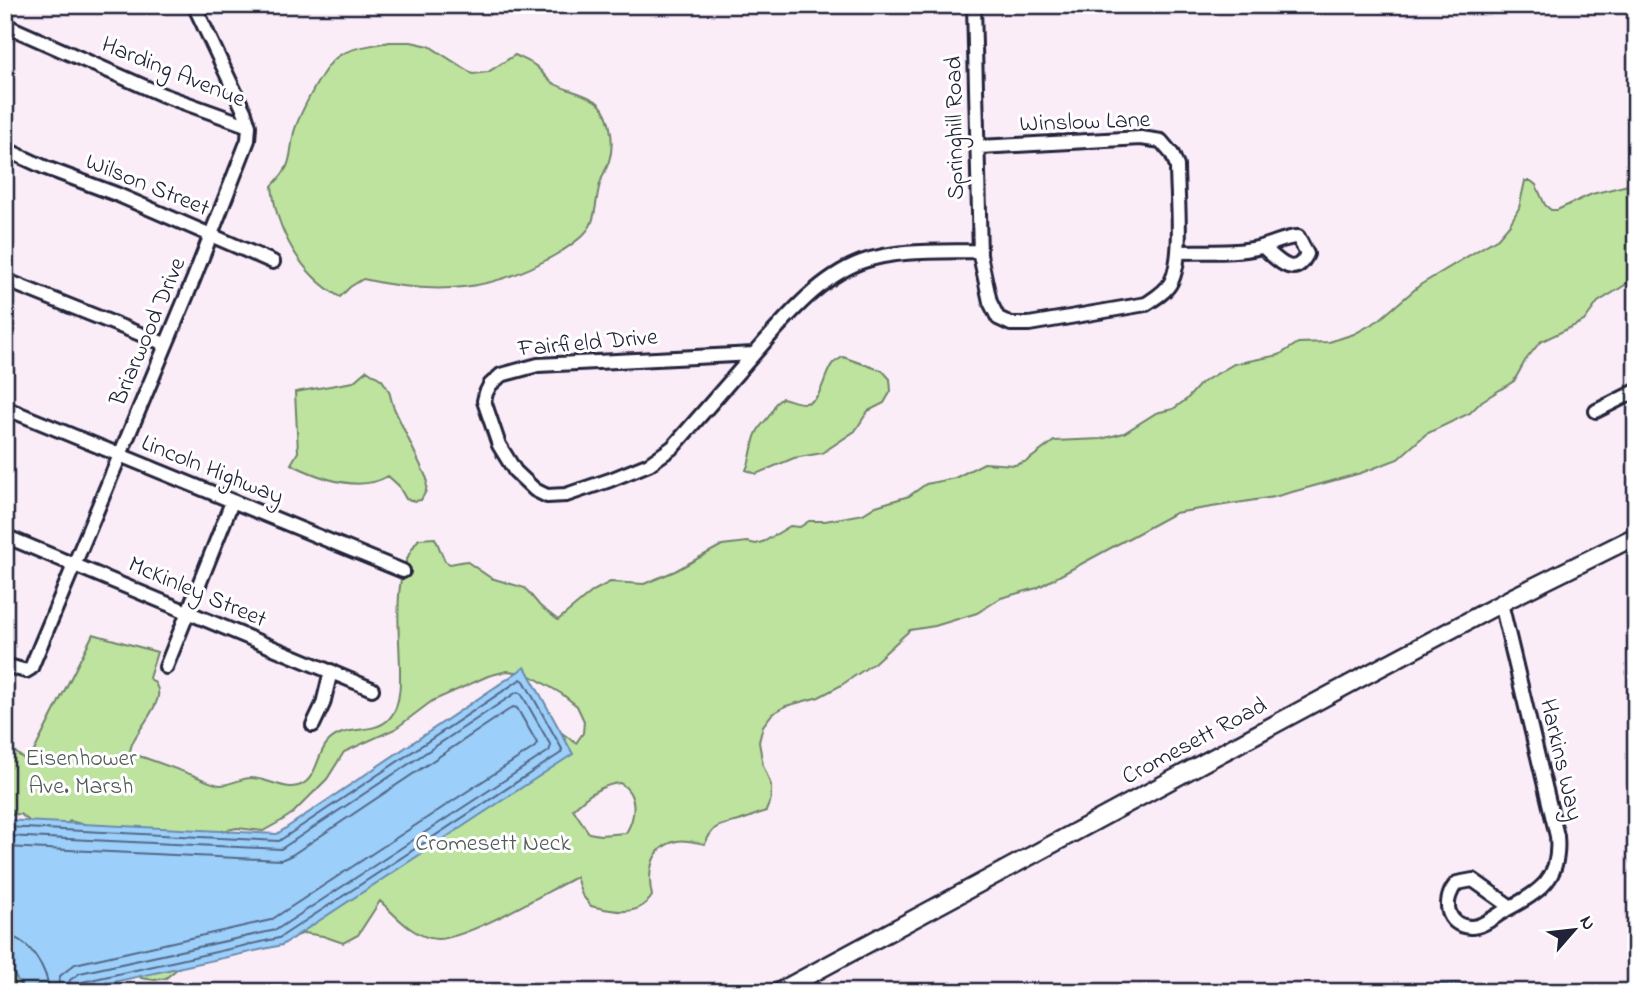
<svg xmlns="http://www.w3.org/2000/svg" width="1641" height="997" font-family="'Indie Flower',sans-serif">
	<rect width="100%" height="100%" fill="#fbedf8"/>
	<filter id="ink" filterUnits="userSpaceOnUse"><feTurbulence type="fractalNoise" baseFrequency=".0143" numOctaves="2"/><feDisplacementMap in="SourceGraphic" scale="14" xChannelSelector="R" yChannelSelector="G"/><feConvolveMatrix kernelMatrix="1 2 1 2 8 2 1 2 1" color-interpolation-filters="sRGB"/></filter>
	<g filter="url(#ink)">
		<path fill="#bee39e" stroke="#70826c" stroke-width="2" fill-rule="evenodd" d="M390,42H411L429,46L473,74L488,72L515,55C523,59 532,62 538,68C544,74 546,79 553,83C565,90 580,92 592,99C611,108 615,143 609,161C607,168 603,174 601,181C596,194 597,209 592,222C588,234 572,244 562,251C496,292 437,296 363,279L350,287L340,297C301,275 276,230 272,186C294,163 288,160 294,132C299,115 323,67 337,57C351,47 374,45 390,42Z
			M1525,181H1531L1536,185L1545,205L1551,210H1557L1592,194L1636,183V269L1625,285L1598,302L1584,321L1540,342L1525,361L1514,381L1482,401L1470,413L1426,434L1398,459L1361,473L1274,497L1175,513L1037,588L1001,598L977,613L935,626L910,630L874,663L840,686L819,697L786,706L772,714L763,726L759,742L763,765L771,785V799L766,811C757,814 748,818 739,821C720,826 714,823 705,844C696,843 685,839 677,841C650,847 647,873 652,896C638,918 612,911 591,906L582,895L576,877C546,892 468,939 437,939C414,938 395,915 380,901L358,935L343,943L323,936L304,933L284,941L200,950L166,978L155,980L141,978L132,964L41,992H5V963L9,967L16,964L556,729L576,743L583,733L584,721L577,706L562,694L526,673L507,671L488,676L432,701L395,729L344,752L327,779L293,813L281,821L263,831L237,828L221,831L214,852L182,849L70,821L57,831H33L28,820L20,814L5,815V745C15,749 20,759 29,761L93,634L157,652L149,678C178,696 130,731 130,753C152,760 173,768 195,776C203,779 212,784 220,785C231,785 241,778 251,778C270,778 290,796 307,781C317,772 318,754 327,743C344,723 372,736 389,719C418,690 376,589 419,539L435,538L445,561L450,564L466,561L491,578L525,588L540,606L558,620L593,591L610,582L644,584L675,571L722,545L747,542L756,544L765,541L790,526L800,527L809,521H825L863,514L876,506L909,496L926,484L955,478L984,463L1015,465L1027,461L1054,441L1101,439L1124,433L1156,413L1173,409L1187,399L1201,383L1234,364L1279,355L1298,343L1329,342L1354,334L1379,320L1420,285L1498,238L1510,224L1519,208ZM620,783C638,794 636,816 626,833L600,835L589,833L573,809C587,796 600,785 620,783Z
			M843,357L883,371L890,379L891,391L884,403L868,411L855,431L822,453L794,458L756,474L746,470C752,458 751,444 757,432C763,420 771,419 775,404L782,398C789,399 798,404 805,403C823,402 823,374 833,363C834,363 842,357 843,357Z
			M367,370L382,380L389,391L393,406L427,479L426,491L421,500L415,501L406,499L398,485L388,476C360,493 319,478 291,464L298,452L295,392L353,382Z"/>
		<path fill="#9ccff9" stroke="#6b8aad" stroke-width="2" d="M525,667L573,754L282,945L68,992H24L5,958V820L277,834Z
			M1457,983L1488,992H1405L1433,985Z"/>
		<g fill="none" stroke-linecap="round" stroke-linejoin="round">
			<path stroke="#536787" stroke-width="2" d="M5,827L279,841L521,679L524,681L562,749L561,753L279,938L82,982L77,986L76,992
				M5,836L281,849L517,692L521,693L551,746L549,751L276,930L80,973L70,980L67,992
				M5,847L281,860L292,855L513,707L517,708L537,743L535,747L271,920L75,964L60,976L57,992
				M5,936C29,937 48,970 49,992"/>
			<defs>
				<path id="minor" d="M974,5L980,255L990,302L998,318L1011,324H1029L1146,304C1155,298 1166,292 1171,282C1184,257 1177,196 1177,166L1172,154L1161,141L1141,138L979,147
					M5,12L6,5
					M5,25L163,95L249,126
					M5,149L46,168L116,194L273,262
					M1178,252C1205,251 1235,254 1261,247C1275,244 1284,237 1298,237L1307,254C1294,281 1277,259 1263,247
					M5,280L165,344
					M754,354L673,447L649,464L610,480L566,495L547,496L535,490L515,471L499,445L484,401L486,393L490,385L501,375L538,365L754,354C783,321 818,278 861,262C897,249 942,252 980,251
					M5,408L403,571
					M1596,411L1636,391
					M5,536L372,689
					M1501,603L1557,836C1561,880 1540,891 1506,910C1495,916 1483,927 1471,927C1445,926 1442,899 1457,883L1473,880L1511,907
					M5,665L26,671L31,668L194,278L248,140L249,126L245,113L194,5
					M166,667L232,502
					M313,725L323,704L331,671"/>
				<path id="tertiary" d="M778,992L1370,673L1513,597L1636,536"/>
			</defs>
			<use href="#minor" stroke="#22223b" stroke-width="18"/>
			<use href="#tertiary" stroke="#22223b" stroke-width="21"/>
			<use href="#minor" stroke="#fff" stroke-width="12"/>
			<use href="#tertiary" stroke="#fff" stroke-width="16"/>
		</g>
	</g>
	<g text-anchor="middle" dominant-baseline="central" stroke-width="6" stroke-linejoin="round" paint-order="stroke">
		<g font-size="24" fill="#22223b" stroke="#fff">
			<text transform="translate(173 73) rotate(22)">Harding Avenue</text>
			<text transform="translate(1085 123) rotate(-2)">Winslow Lane</text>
			<text transform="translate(956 128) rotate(-91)">Springhill Road</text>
			<text transform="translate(147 186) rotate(22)">Wilson Street</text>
			<text transform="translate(149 332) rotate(-67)">Briarwood Drive</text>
			<text transform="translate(588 344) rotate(-5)">Fairfield Drive</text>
			<text transform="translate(212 471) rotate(22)">Lincoln Highway</text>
			<text transform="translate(197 593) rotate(23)">McKinley Street</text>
			<text transform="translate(1195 742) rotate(-28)">Cromesett Road</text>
			<text transform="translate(1560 760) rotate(77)">Harkins Way</text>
		</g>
		<g font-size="24" fill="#515c59" stroke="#fff">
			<text x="81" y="759">Eisenhower<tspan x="81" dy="28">Ave. Marsh</tspan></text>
			<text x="493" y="844">Cromesett Neck</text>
		</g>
	</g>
	<rect width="1641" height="997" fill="none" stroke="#fff" stroke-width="28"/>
	<rect x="14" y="14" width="1613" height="969" fill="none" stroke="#22223b" stroke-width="2.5" filter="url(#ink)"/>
	<g transform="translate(1574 930) rotate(62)" stroke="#ffffff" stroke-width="5" paint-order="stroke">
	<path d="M0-5L12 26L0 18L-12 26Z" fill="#22223b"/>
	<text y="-10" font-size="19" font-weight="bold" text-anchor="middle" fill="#22223b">N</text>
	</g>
</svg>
